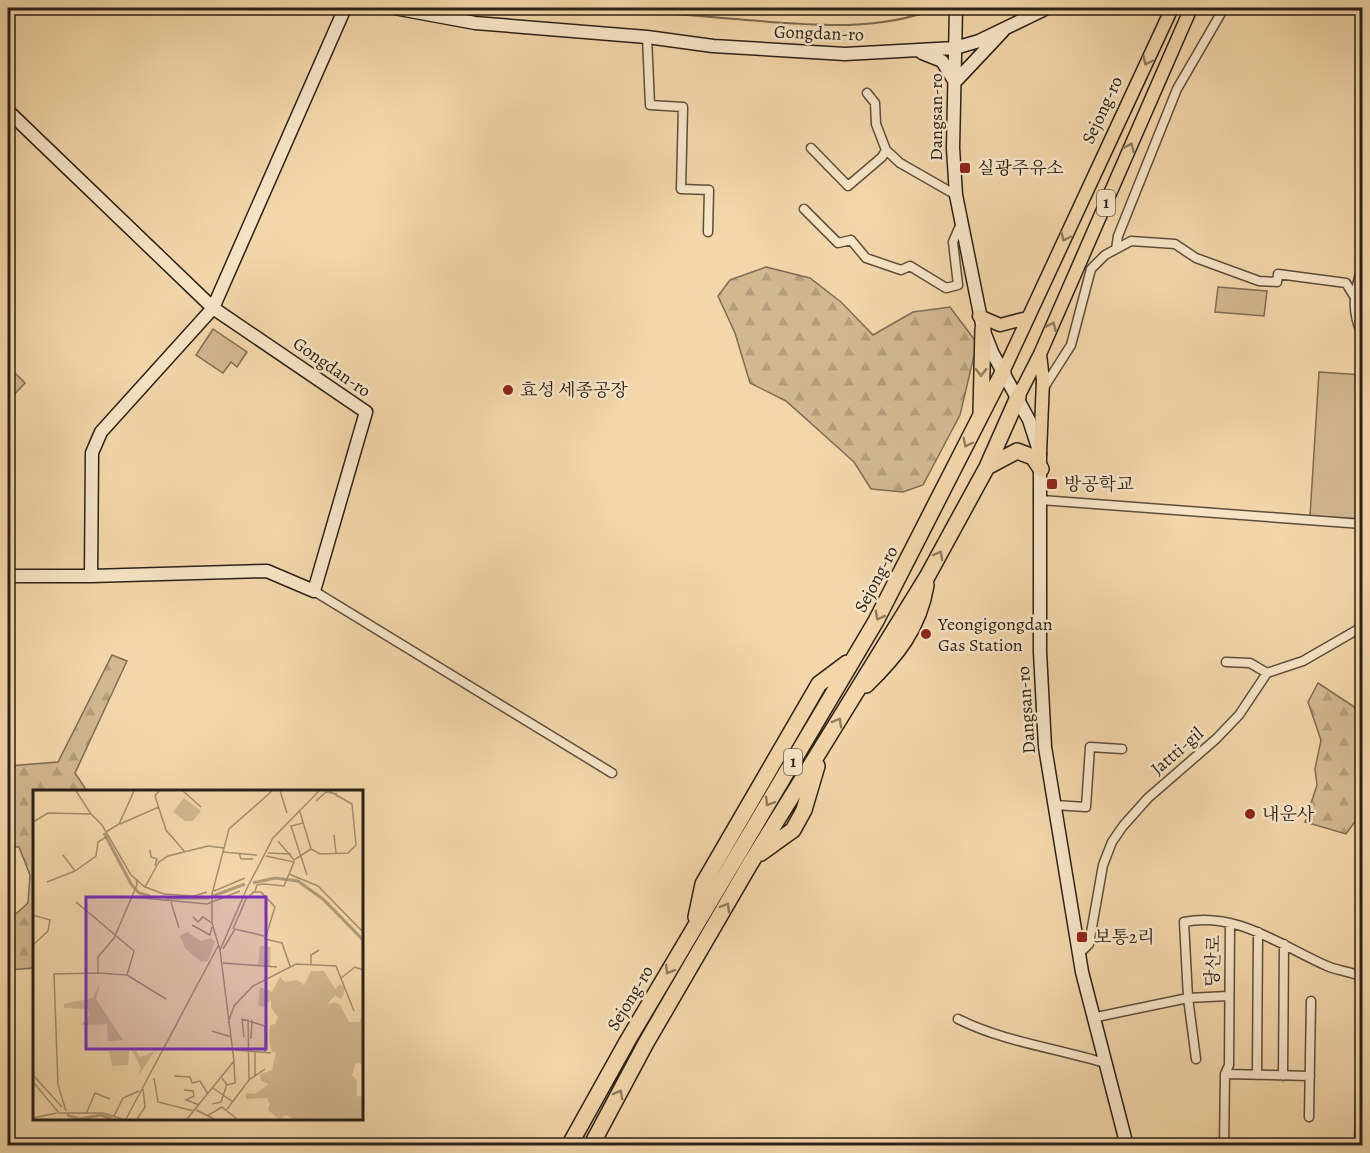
<svg xmlns="http://www.w3.org/2000/svg" width="1370" height="1153" font-family="Alegreya,'Noto Serif KR',serif">
	<defs>
		<pattern id="forest-firs" width="22" height="20" patternUnits="userSpaceOnUse" patternTransform="scale(1.5)"><rect width="22" height="20" fill="#d1b891"/><path d="M5 1l3.5 6h-7zM16 11l3.5 6h-7z" fill="#b49e7c"/></pattern>
	</defs>
	<rect width="100%" height="100%" fill="#f3d7aa"/>
	<filter id="stains"><feTurbulence type="fractalNoise" baseFrequency=".00333" numOctaves="4"/><feColorMatrix values="0 0 0 0 .2 0 0 0 0 .09 0 0 0 0 .02 0 0 0 .5 -.17"/></filter>
	<radialGradient id="worn" r=".72"><stop offset=".6" stop-color="#630" stop-opacity="0"/><stop offset="1" stop-color="#630" stop-opacity=".3"/></radialGradient>
	<path fill="url(#forest-firs)" stroke="#7e6c54" stroke-width="1.5" d="M766,267L810,278L841,302L873,335L913,312L950,307L977,343L960,415L923,485L903,492L871,489L854,462L786,401L750,383L735,333L718,296L730,280Z
		M112,655L127,661L75,773L87,791L34,792V968L8,970V921L28,903L30,875L19,847H8V766L58,762Z
		M1318,683L1362,712V812L1346,834L1305,822L1317,785L1315,769L1321,740L1308,702Z"/>
	<path fill="#d1b891" stroke="#7e6c54" stroke-width="1.5" d="M1218,287L1267,291L1264,316L1215,312Z
		M213,329L247,352L237,367L231,362L223,373L196,355Z
		M8,366L25,383L9,400L8,399Z
		M1319,372L1362,375V519L1310,516Z"/>
	<g fill="none" stroke-linecap="round" stroke-linejoin="round">
		<path stroke="#7a6951" stroke-width="2" d="M592,8C640,11 687,15 734,19C801,24 873,34 937,8"/>
		<defs>
			<path id="street" d="M647,37L650,105L683,107L681,189L709,190L708,232
				M867,93L875,103L876,124L886,150
				M811,148L848,186L882,157L886,150L900,163L956,195
				M804,209L838,243L851,240L866,258L901,270L910,266L946,288L958,285L953,242L962,221
				M1116,249L1118,236L1177,89L1224,8
				M1362,266C1355,291 1350,309 1362,334
				M1043,389L1071,345L1091,269L1105,255L1131,241L1175,244L1196,258L1259,281L1277,282L1278,274L1346,283L1354,296
				M1041,500L1362,524
				M314,591L612,773
				M1226,662L1250,663L1267,673
				M1054,805L1086,807L1090,747L1122,749
				M1079,954L1089,944L1103,865L1112,842L1123,826L1148,798L1216,739L1239,715L1267,673L1303,661L1362,627
				M1092,1018L1188,998L1228,996
				M958,1019C1004,1042 1056,1048 1105,1063
				M1196,1059L1188,998L1184,922C1237,911 1281,946 1327,966C1338,971 1351,971 1362,977V981
				M1225,1074L1310,1076
				M1257,1075L1258,932
				M1283,1076L1284,944
				M1309,1117L1311,1001
				M1224,1146L1225,1074L1229,1065L1230,923
				M1359,1146L1362,1014"/>
			<path id="secondary" d="M394,8L475,23L647,37L713,46L845,54L955,48L979,41L1047,8
				M956,8L953,148L956,195L983,329L992,352L1029,420L1040,454V652L1045,747L1082,972L1127,1146
				M922,53L942,61L955,82L1003,31
				M8,111L213,308L366,412L314,591L267,571L91,576
				M8,576H91L92,453L101,432L213,308L345,8"/>
			<path id="primary" d="M979,316L1000,325L1027,318
				M1003,372L1172,8
				M1018,397L1040,354L1191,8
				M1040,454L1043,380L1040,354"/>
			<path id="highway" d="M981,413L983,329
				M987,467L1017,451L1033,457L1041,469
				M866,685C896,656 919,628 926,585
				M761,853L793,830L804,810L817,766
				M696,917L703,884L819,684L847,663
				M569,1146L628,1040L876,621L1003,372
				M591,1146L646,1043L750,864L927,577L987,467L1018,397"/>
		</defs>
		<use href="#street" stroke="#5d4e3c" stroke-width="11"/>
		<use href="#secondary" stroke="#2b2117" stroke-width="15"/>
		<use href="#primary" stroke="#2b2117" stroke-width="15"/>
		<use href="#highway" stroke="#2b2117" stroke-width="18"/>
		<use href="#street" stroke="#f7e5c8" stroke-width="8"/>
		<use href="#secondary" stroke="#f7e5c8" stroke-width="12"/>
		<use href="#primary" stroke="#f3d7aa" stroke-width="12"/>
		<use href="#highway" stroke="#f3d7aa" stroke-width="15"/>
	</g>
	<defs><path id="oneway-chevron" d="M-2-3.5L2.5 0L-2 3.5" fill="none" stroke-width="1.6" stroke-linecap="round" stroke-linejoin="round" transform="scale(1.5)"/></defs>
	<g stroke="#8f7c60">
		<use href="#oneway-chevron" transform="translate(1147 61) rotate(115)"/>
		<use href="#oneway-chevron" transform="translate(1130 147) rotate(-66)"/>
		<use href="#oneway-chevron" transform="translate(1065 237) rotate(115)"/>
		<use href="#oneway-chevron" transform="translate(1052 326) rotate(-66)"/>
		<use href="#oneway-chevron" transform="translate(981 372) rotate(91)"/>
		<use href="#oneway-chevron" transform="translate(967 443) rotate(117)"/>
		<use href="#oneway-chevron" transform="translate(939 555) rotate(-61)"/>
		<use href="#oneway-chevron" transform="translate(879 616) rotate(119)"/>
		<use href="#oneway-chevron" transform="translate(838 722) rotate(-60)"/>
		<use href="#oneway-chevron" transform="translate(769 802) rotate(121)"/>
		<use href="#oneway-chevron" transform="translate(726 907) rotate(-60)"/>
		<use href="#oneway-chevron" transform="translate(669 970) rotate(121)"/>
		<use href="#oneway-chevron" transform="translate(619 1094) rotate(-62)"/>
	</g>
	<g fill="#8f2418" stroke="#f7e5c8" stroke-width="2">
		<rect x="959" y="162" width="12" height="12" rx="3"/>
		<circle cx="508" cy="390" r="6"/>
		<rect x="1046" y="478" width="12" height="12" rx="3"/>
		<circle cx="926" cy="634" r="6"/>
		<circle cx="1250" cy="814" r="6"/>
		<rect x="1076" y="931" width="12" height="12" rx="3"/>
	</g>
	<g text-anchor="middle" dominant-baseline="central" stroke-width="5" stroke-linejoin="round" paint-order="stroke">
		<g fill="#f7e5c8" stroke="#685c4c" stroke-width="1.5">
			<rect x="1097" y="190" width="18" height="26" rx="4.5"/>
			<rect x="784" y="749" width="18" height="26" rx="4.5"/>
		</g>
		<g font-size="16" font-weight="bold" fill="#2b2117">
			<text x="1106" y="203">1</text>
			<text x="793" y="762">1</text>
		</g>
		<g font-size="18" fill="#2b2117" stroke="#f7e5c8">
			<text transform="translate(819 33) rotate(2)">Gongdan-ro</text>
			<text transform="translate(1102 110) rotate(-65)">Sejong-ro</text>
			<text transform="translate(936 117) rotate(-90)">Dangsan-ro</text>
			<text transform="translate(332 367) rotate(35)">Gongdan-ro</text>
			<text transform="translate(876 579) rotate(-62)">Sejong-ro</text>
			<text transform="translate(1026 710) rotate(-94)">Dangsan-ro</text>
			<text transform="translate(1177 751) rotate(-41)">Jattti-gil</text>
			<text transform="translate(1213 961) rotate(-88)">당산로</text>
			<text transform="translate(630 998) rotate(-59)">Sejong-ro</text>
		</g>
		<g font-size="18" fill="#2b2117" stroke="#f7e5c8" text-anchor="start">
			<text x="977" y="168">실광주유소</text>
			<text x="520" y="390">효성 세종공장</text>
			<text x="1064" y="484">방공학교</text>
			<text x="938" y="624">Yeongigongdan<tspan x="938" dy="21">Gas Station</tspan></text>
			<text x="1262" y="814">내운사</text>
			<text x="1094" y="937">보통2리</text>
		</g>
	</g>
	<g transform="translate(33 790)">
		<rect width="330" height="330" fill="#f3d7aa"/>
		<path d="M154,142L168,151L178,148L182,152L175,171L168,172L152,158L147,146ZM278,181H291L302,199L307,194L312,197L310,206L307,209L302,205L294,215L302,212L307,215L316,232H326L330,224V274L323,273L319,285L324,291V306L330,307V329H260L253,325L246,329L235,320L237,314L234,308L213,309V303L222,304L236,294L227,290L228,284L239,280L243,263L238,261L236,247L237,235L242,234L245,227L238,218V210L230,217L225,215L227,197L239,202L247,187L252,192L264,190L271,195ZM67,193L63,209L90,250L75,251L74,234L48,235L56,226L55,219L31,218V214L60,208ZM102,259L107,267L122,261L105,286L108,278L99,260Z" fill="#d1b891"/>
		<path d="M151,8L168,21L160,31H152L140,22ZM227,156L238,157L237,176L225,175ZM76,261H96L95,275L79,276Z" fill="#d1b891"/>
		<path fill="none" stroke="#af9978" stroke-width="3" d="M71,43L98,94L106,103L117,106M220,93L242,88L265,91L291,110L330,150M180,106L212,94M133,108H176M34,325L46,329L68,325L79,329"/>
		<path fill="none" stroke="#a38e6f" stroke-width="1.5" d="M43,1L58,24M126,1L122,6L133,40L152,62M150,1L168,17M247,1L254,23M283,11L293,2L304,4M267,22L278,59L287,64L315,63L323,55L319,14L296,1M0,32L15,23L58,24L69,35L98,85L112,97L131,104L161,106L174,102M270,33L258,36L274,85M87,34L126,17M73,42L86,34L101,1M301,45L303,63M245,51L261,70L278,59M117,60L118,67L124,69L122,76M190,62L224,65M206,63L208,69H220M235,63L258,64M30,65L42,81L63,66L65,52L75,46M256,84L285,96L330,142M14,92L42,81M112,97L126,72L135,66L175,56L191,58M214,98L240,48L286,1M181,101L212,88M222,101L224,95L231,94L251,96L261,72L233,66M219,102H228L242,117L232,149L249,153L257,176M99,107L174,114L207,101M43,112L101,161L94,185L65,183M138,112L146,138M0,125L17,130L15,141L0,155M160,127L165,132L170,127L179,133M159,135L177,145L179,137M200,139L213,109L221,102M190,159L202,139L231,146M187,160L179,133V104L196,39L239,1M187,160L214,98M190,173L244,177M278,174V165L286,160M94,185L133,209M307,189L322,177L330,180M215,229L216,290M195,233L201,216L220,196L263,174L303,176L321,221M179,241L198,247M211,247L209,229L232,236V263M218,249L219,230M202,260L238,263M222,262V285M0,285L29,317M141,286L157,287L159,293L167,291L175,304M121,288L125,312L161,321M189,288L194,295L202,293L201,272M0,292L26,323H70L89,329M180,298L200,312M151,300L160,301L161,306L153,310L166,315M179,314L188,312L194,294M194,319L216,290L232,279M163,320L181,329M33,321L25,295L21,184L65,183V167L81,148L104,95L103,89M53,324L62,303L77,309M81,326L90,308L106,301M174,326L189,317L204,329M0,328L24,323M93,329L185,156M104,329L112,317L110,299M154,329L201,271L187,160"/>
		<path fill="#7b2cbf" fill-opacity="0.15" stroke="#7b2cbf" stroke-width="3" d="M53,107H233V259H53Z"/>
		<rect width="330" height="330" fill="none" stroke="#2b2117" stroke-width="3"/>
	</g>
	<rect width="1370" height="1153" fill="none" stroke="#f3d7aa" stroke-width="30"/>
	<rect x="9" y="9" width="1352" height="1135" fill="none" stroke="#2b2117" stroke-width="3"/>
	<rect x="15" y="15" width="1340" height="1123" fill="none" stroke="#2b2117" stroke-width="1.5"/>
	<rect width="100%" height="100%" filter="url(#stains)"/>
	<rect width="100%" height="100%" fill="url(#worn)"/>
</svg>
